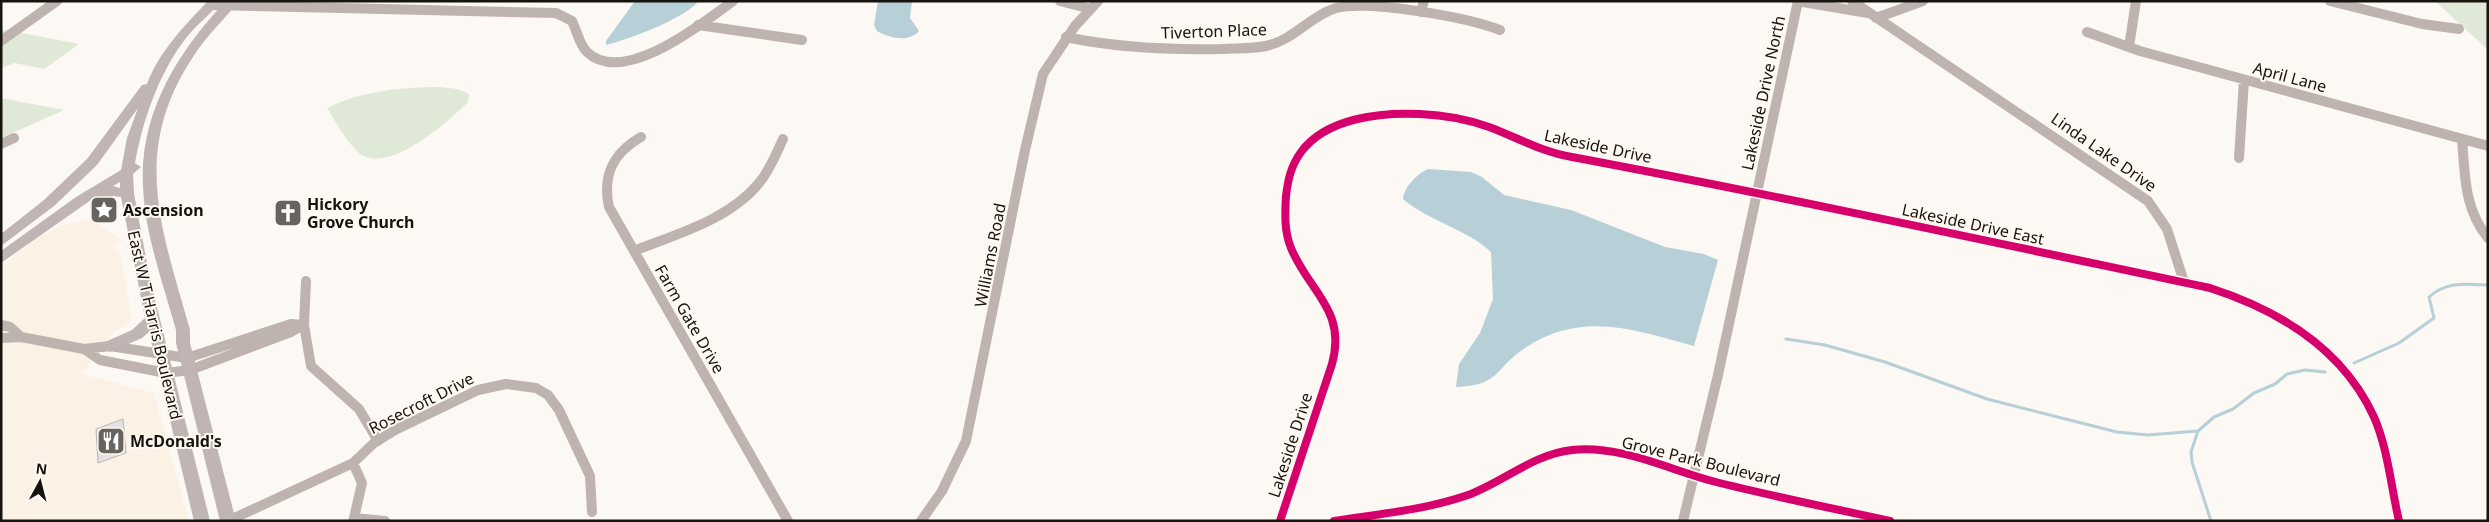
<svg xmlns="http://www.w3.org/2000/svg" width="2489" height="522" font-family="'Noto Sans',sans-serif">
	<rect width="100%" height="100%" fill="#fcf8f4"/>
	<path fill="#fbf1e5" d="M90,219L123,241L112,247L121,256L132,320L113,332L81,374L154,393L189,521H1V267L36,239L63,225Z"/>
	<path fill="#e0e8d8" d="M2435,1H2488V50Z
		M1,29L79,44L44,69L15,63L1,68Z
		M440,87L457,89L469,94L468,102C448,122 385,178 358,152C346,141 336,122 327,108C362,91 401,87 440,87Z
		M1,98L64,110L1,138Z"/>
	<path fill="#b7cfd6" d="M635,1H696L697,3C680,20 630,39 606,45V41Z
		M878,1H912L910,18L919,31C909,43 889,38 877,31L874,25Z
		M1428,169L1471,172L1482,177L1504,195L1571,210L1665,247L1704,254L1718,260L1694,346C1635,330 1582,310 1525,348C1493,369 1502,385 1456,387L1459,364L1480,333L1493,299L1491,252C1467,229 1430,222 1403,199C1404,187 1417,174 1428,169Z"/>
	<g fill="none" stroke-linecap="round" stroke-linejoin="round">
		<path stroke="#b7cfd6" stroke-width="3" d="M1786,339L1825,345L1885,362L1987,399L2117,432L2148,435L2198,431
			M2354,363L2399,343L2434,318L2429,297C2447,281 2466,284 2488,285
			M2211,521L2192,462L2191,452L2198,431L2214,417L2233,409L2254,393L2275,384L2287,374L2305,370L2325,372"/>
	</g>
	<path fill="#e5e0e3" stroke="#b9b7b6" d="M123,419L126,453L98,463L96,429Z"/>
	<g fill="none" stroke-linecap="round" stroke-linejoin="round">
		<path stroke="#bfb3b0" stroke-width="10" d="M1060,1L1091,9
			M1797,1L1868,13
			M1852,1L2148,201L2167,229L2184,282
			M2330,1L2422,24L2459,29
			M211,5L556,13L572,21C577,31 579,44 587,52C623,87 703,23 733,1
			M1421,12L1424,1
			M1876,18L1923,1
			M698,25L802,40
			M2087,32L2140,51L2488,146
			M1066,37C1117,48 1169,50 1221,49C1236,48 1251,49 1266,46C1294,40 1310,16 1336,8C1370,0 1466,17 1500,30
			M1,41L57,1
			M2129,47L2136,1
			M641,137C613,153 602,175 609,207L788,521
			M2462,139C2465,175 2464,209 2488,238
			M1,144L14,138
			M2239,158L2244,80
			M634,251C676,234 729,220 759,183C770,170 776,154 783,139
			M306,281L304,325L311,366L359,409L378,441
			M1,325L10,327L21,337
			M1,338L21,337L84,349L110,346L187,358L291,324L304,325
			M84,349L100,360L166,373L190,370L291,332L303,325
			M353,463L362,483L354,518
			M228,521L353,463L374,443L395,430L478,390L506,384L536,388L548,395L559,410L590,476L592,512
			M353,521L354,518L385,521
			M921,521L942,491L966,441L1025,150L1043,74L1075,26L1098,1
			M1280,521L1332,364C1347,310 1309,292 1291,248C1284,231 1285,213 1286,196C1288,179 1291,166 1301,152C1326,118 1381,112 1420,114C1443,115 1467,119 1489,127C1516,137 1542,152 1572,157C1785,197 1997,243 2210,288C2278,310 2343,349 2374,417C2388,449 2391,487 2399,521
			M1334,521C1379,514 1425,510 1468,495C1503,482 1534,454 1572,450C1621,445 1667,469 1712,481C1771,496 1831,508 1890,521
			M1683,521L1718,375L1798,1"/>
		<path fill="#c0b5b2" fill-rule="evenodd" d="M208,1H221C210,15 196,25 186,38C159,73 143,119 135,163L141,167L133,174L134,194L150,279L210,521H194L149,332L142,338L110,352L105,350L103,346L105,342L132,330L145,318L121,197L113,196L91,200L1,263V251L76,197L121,170L127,138L138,108L97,165L54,206L1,246V234L44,200L87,159L142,85L147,84C159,52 184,26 208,1ZM120,182V188L113,186Z
			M226,1H239C224,20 206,36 193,57C130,152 162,230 190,330V343L236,521H220L176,343V330C163,283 145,235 143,186C139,114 178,51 226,1Z"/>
		<defs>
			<path id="cycleway" d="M1280,521L1332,364C1347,310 1309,292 1291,248C1284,231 1285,213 1286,196C1288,179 1291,166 1301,152C1326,118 1381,112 1420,114C1443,115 1467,119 1489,127C1516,137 1542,152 1572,157C1785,197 1997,243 2210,288C2278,310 2343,349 2374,417C2388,449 2391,487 2399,521
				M1334,521C1379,514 1425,510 1468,495C1503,482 1534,454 1572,450C1621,445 1667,469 1712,481C1771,496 1831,508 1890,521"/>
		</defs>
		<use href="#cycleway" stroke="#fff8f1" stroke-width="11"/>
		<use href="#cycleway" stroke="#d6006c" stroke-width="8"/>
	</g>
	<defs>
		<symbol id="sight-square" viewBox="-11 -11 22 22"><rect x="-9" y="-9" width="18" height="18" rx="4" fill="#67635f" stroke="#fff8f1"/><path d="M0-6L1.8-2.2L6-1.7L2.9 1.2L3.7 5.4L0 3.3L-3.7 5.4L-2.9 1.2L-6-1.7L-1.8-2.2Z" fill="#fff"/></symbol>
		<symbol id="church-square" viewBox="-11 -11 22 22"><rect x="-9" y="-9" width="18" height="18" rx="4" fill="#67635f" stroke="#fff8f1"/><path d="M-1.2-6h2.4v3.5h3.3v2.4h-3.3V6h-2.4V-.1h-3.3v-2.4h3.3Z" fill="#fff"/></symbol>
		<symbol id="restaurant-square" viewBox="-11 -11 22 22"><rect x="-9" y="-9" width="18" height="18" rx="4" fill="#67635f" stroke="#fff8f1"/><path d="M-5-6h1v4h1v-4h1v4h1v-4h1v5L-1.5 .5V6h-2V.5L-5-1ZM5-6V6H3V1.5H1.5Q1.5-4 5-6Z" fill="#fff"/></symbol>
	</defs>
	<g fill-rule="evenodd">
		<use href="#sight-square" x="88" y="194" width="32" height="32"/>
		<use href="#church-square" x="272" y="197" width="32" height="32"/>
		<use href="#restaurant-square" x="95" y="425" width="32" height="32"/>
	</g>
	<g text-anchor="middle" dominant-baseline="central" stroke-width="4" stroke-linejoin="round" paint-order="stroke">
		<g font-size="16" fill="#17130f" stroke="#fff8f1">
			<text transform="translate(1214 31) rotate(-2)">Tiverton Place</text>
			<text transform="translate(2290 77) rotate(15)">April Lane</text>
			<text transform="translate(1763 93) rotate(-78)">Lakeside Drive North</text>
			<text transform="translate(1598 146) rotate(12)">Lakeside Drive</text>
			<text transform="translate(2104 152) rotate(35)">Linda Lake Drive</text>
			<text transform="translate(1973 224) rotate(12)">Lakeside Drive East</text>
			<text transform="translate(990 255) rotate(-79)">Williams Road</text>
			<text transform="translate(690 319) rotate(60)">Farm Gate Drive</text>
			<text transform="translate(155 325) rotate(77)">East W T Harris Boulevard</text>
			<text transform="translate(421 403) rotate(-27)">Rosecroft Drive</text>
			<text transform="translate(1290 445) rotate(-72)">Lakeside Drive</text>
			<text transform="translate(1701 461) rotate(14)">Grove Park Boulevard</text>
		</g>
		<g font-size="16" font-weight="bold" fill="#17130f" stroke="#fff8f1" text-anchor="start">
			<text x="307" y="204">Hickory<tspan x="307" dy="18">Grove Church</tspan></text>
			<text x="123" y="210">Ascension</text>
			<text x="130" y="441">McDonald's</text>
		</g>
	</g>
	<rect width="2489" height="522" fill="none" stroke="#17130f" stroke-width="5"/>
	<g transform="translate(40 482) rotate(7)" stroke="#fff8f1" stroke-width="4" paint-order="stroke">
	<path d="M0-4L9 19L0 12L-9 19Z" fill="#17130f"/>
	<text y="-8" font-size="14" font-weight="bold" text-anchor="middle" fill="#17130f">N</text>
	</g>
</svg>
